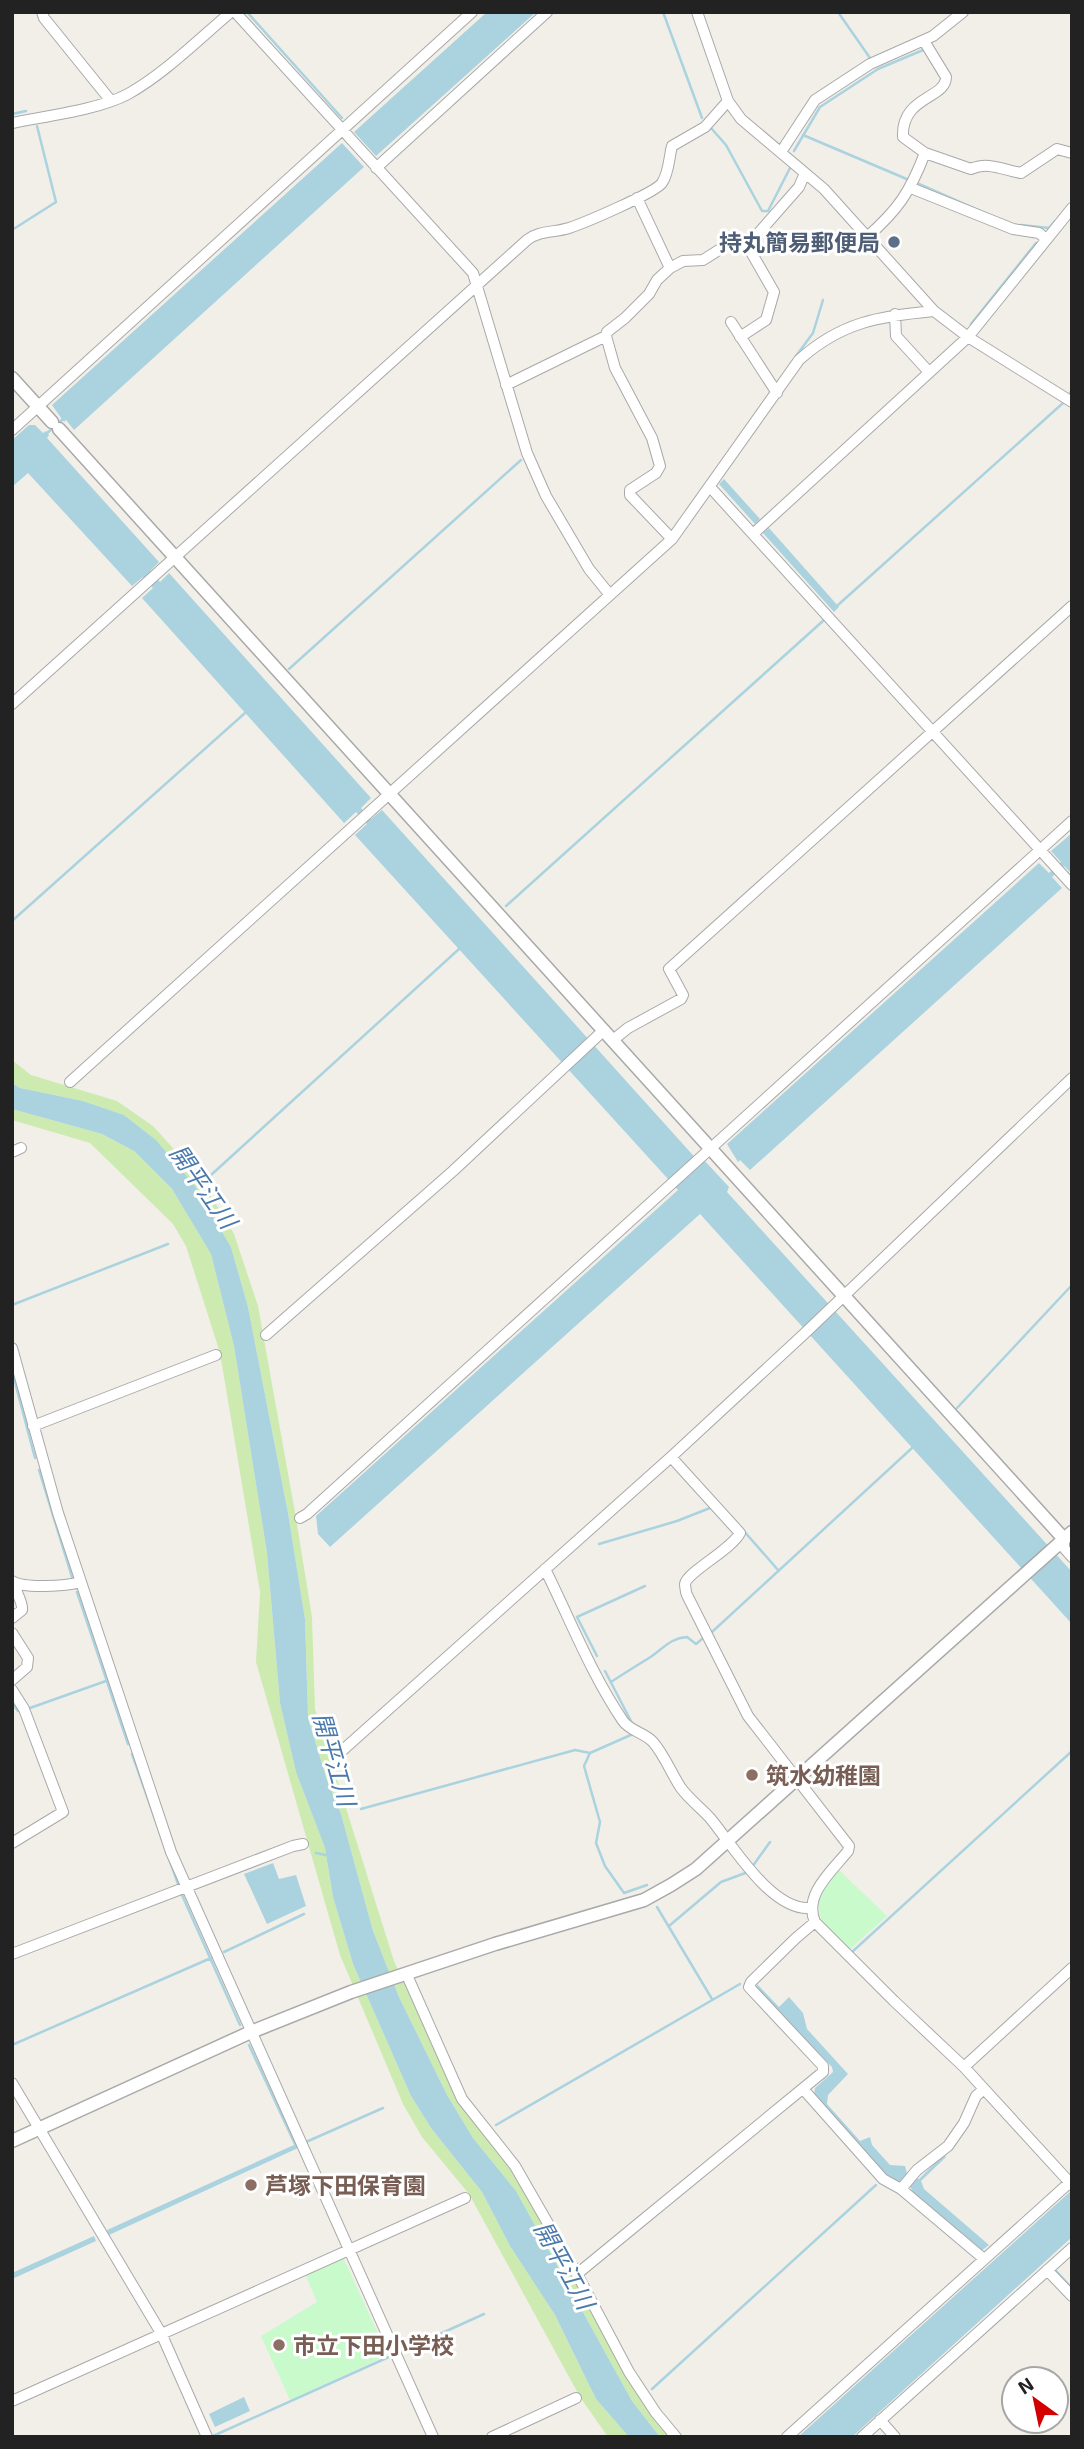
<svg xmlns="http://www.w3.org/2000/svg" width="1084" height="2449" font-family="'Exo 2','Noto Sans JP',sans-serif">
	<rect width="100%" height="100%" fill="#f2efe9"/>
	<path fill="#cdebb0" d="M12,1060L31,1075L117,1101L153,1126L201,1179L234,1234L258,1306L296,1518L312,1617L315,1709L394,1961L459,2102L516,2175L641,2398L671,2437H660L632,2401L516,2191L473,2138L447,2095L399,1997L373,1931L341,1814L327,1780L308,1718L305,1619L288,1513L248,1307L231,1247L195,1186L156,1140L124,1115L83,1101L20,1088L12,1083Z
		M12,1109L102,1134L134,1151L172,1189L211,1254L234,1346L267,1553L280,1703L296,1772L325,1848L333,1897L353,1964L411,2096L431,2128L482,2192L510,2246L555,2315L596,2399L629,2437H608L580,2397L469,2194L422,2137L403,2104L340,1955L256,1662L260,1592L220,1353L186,1246L173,1224L90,1143L12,1120Z"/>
	<path fill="#c8facc" d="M838,1869L887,1916L849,1950C814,1914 808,1912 838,1869Z
		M343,2257L388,2355L290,2400L261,2336L317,2302L305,2274Z"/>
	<path fill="#aad3df" d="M487,12H536L376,156L354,132Z
		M342,143L364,167L74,430L66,420L64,422L52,405Z
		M29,425H35L43,433L46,431L49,435L47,438L159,562L150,571L160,582L169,573L371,798L361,808L371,819L382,810L700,1163L704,1160L729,1187L727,1192L1072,1572V1624L700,1214L330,1547L318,1534L316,1516L678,1190L355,835L367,824L356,812L344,823L142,598L153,588L143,577L132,586L28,473L12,487V440Z
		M724,479L760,519L755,524L719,484Z
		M769,528L839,607L834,612L763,533Z
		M1072,833V874L1064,866L1052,877L1062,888L750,1170L740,1160L738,1162L727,1144L1039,863L1049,873L1061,862L1051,851Z
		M12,1083L20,1088L83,1101L124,1115L156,1140L195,1186L231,1247L248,1307L288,1513L305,1619L308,1718L327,1780L341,1814L373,1931L399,1997L447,2095L473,2138L516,2191L632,2401L660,2437H629L596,2399L555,2315L510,2246L482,2192L431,2128L411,2096L353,1964L333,1897L325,1848L296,1772L280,1703L267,1553L234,1346L211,1254L172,1189L134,1151L102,1134L12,1109Z
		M273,1863L279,1879L296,1875L306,1906L267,1924L244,1874Z
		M757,1984L779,2007L789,1997L803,2013L807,2029L848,2074L828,2095L827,2104L860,2141L870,2137L872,2145L890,2165L905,2166L907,2174L913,2179H919L944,2154L946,2157L921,2181L924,2189L989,2245L981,2251L913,2192L909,2185L886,2176L814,2095L815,2088L833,2072L832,2067L756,1988Z
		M296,2144L298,2148L109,2235L107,2230Z
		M1072,2190V2237L852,2437H798Z
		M94,2236L96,2241L12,2279V2273Z
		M244,2397L250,2411L215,2427L209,2414Z"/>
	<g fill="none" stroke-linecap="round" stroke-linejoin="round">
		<path stroke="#aad3df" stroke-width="2.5" d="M247,12L342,118
			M663,12L702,118
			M838,12L870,58
			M12,114L26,111
			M711,128L726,145L762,211H768L790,168
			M803,135L909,180
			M794,151L820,107L878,69L923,50
			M919,184L987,214
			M1021,225L1049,228L1055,221
			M12,230L56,202L37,126
			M971,324L1036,243
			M796,356L813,333L823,300
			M1070,393L1072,390
			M46,434L64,418
			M675,527L680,520
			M838,605L1063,403
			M289,669L521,460
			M506,906L824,620
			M12,921L245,713
			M211,1175L459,949
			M12,1305L168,1244
			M12,1371L35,1458
			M957,1408L1072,1285
			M39,1470L72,1577
			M743,1530L778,1570
			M599,1544L677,1521L710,1508
			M77,1592L128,1744
			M712,1632L912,1448
			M597,1656L577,1617L645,1586
			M605,1671L632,1723
			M611,1682C623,1674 636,1666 649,1658C663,1649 670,1638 687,1637L696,1644L702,1639
			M12,1703L18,1711
			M30,1708L106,1681
			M633,1734L590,1753L584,1766L600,1822L596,1843L605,1866L624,1893L647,1885
			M132,1754L178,1884
			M361,1809L575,1750L590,1753
			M316,1853L330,1856
			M752,1867L770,1842
			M182,1895L240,2025
			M657,1907L712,1999
			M669,1926L721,1882L748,1872
			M224,1952L304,1914
			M852,1952L1072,1751
			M12,2045L211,1958
			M249,2045L295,2144
			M496,2125L740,1984
			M306,2142L383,2108
			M1056,2271L1072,2288
			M400,2352L484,2314
			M652,2389L876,2185
			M213,2436L391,2356"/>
		<defs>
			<path id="minor" d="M42,12L44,18L111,101
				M235,12L473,273L527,453L546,496L589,569L610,595
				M697,12L728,101L741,119L824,189L934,311L968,337L1072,402
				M924,41L946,77C946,99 901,96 903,137L925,153L971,169C988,161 1003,170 1021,173L1057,149L1072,153
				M12,123C46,116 98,110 128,94C164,74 199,39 231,12
				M781,152L815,100L870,64L933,36L963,12
				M376,168L547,12
				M911,188L1013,229L1039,233L1046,239
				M637,198L670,268
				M867,237C898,210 910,192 925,153
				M895,314L896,336L929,372
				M731,322L777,393
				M740,337L766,320L774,292L747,245V241
				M506,385L606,336
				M12,430L472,12
				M710,487L1072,885
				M753,534L968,337L1072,208
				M672,539L630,495V490L656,473L660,466L652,438L615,368L606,336L607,332L625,318L649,294L657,280L670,268L683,261L703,260L733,241C741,238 748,242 756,236L799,187L805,173
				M12,704L527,240C540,230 553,233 569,228C584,223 655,193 662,183C669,173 669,157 672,146L705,127L728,101
				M613,1040L628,1028L681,999L683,995L669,969L1072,606
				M70,1082L672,539L799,360C841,322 880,316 934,311
				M12,1152L21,1148
				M266,1335L453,1171L604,1030
				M12,1348L58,1513L171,1852L433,2437
				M33,1426L216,1355
				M671,1457L740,1533C731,1550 687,1572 685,1584C685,1585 686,1594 687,1595L748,1716L849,1846L848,1851C832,1871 803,1895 815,1922L894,2001L964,2067L1072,2185
				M300,1518L307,1514L1072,821
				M1064,1539V1548L1072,1557
				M545,1569C570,1619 591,1674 623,1721C630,1731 645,1733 653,1742C665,1756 671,1773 681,1788C689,1799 701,1808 710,1818C732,1844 771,1911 810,1908
				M12,1581C24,1589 66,1586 81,1582
				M12,1618L22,1610C23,1601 15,1593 15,1583
				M12,1633L28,1658L27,1667L12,1680
				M12,1690L24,1709L63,1812L12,1843
				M335,1757L671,1457L804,1334L1072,1078
				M12,1954L293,1846L303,1844
				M406,1973L462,2099L515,2166L577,2274L629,2372L656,2413L676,2437
				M964,2067L1072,1968
				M12,2083L161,2333L207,2437
				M804,2090L883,2179L901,2189L984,2259
				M901,2189L917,2170L948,2146L964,2123L976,2096L984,2089
				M1047,2270L1072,2296
				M577,2274L823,2072V2066L749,1987L751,1982L796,1938L815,1922
				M12,2401L465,2198
				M880,2420L895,2437
				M492,2437L576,2398
				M787,2437L1069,2183
				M862,2437L1072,2248"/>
			<path id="tertiary" d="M12,378L52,422
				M59,429L1064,1539
				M12,2141L251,2032L351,1992L495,1944L644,1900L671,1885L696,1869L1072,1532"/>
		</defs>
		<use href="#minor" stroke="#a9a9a9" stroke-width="12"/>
		<use href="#tertiary" stroke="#a9a9a9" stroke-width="15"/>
		<use href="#minor" stroke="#fff" stroke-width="10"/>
		<use href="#tertiary" stroke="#fff" stroke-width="12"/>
	</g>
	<circle fill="#5c6f8a" stroke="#fff" stroke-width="2.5" cx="894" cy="242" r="7"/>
	<g fill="#8d6e63" stroke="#fff" stroke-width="2.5">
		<circle cx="752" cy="1775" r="7"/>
		<circle cx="251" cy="2185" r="7"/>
		<circle cx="279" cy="2345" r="7"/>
	</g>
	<g text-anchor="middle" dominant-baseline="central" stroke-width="6" stroke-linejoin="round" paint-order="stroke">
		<g font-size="23" font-weight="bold" fill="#4e5e75" stroke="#fff" text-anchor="end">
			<text x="880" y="242">持丸簡易郵便局</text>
		</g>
		<g font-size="23" font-weight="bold" fill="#785e54" stroke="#fff" text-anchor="start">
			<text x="766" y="1775">筑水幼稚園</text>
			<text x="265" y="2185">芦塚下田保育園</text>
			<text x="293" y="2345">市立下田小学校</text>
		</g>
		<g font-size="24" font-style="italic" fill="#4a7aab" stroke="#fff">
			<text transform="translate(204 1186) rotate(55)">開平江川</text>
			<text transform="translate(335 1759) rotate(74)">開平江川</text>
			<text transform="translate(565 2265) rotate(61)">開平江川</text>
		</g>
	</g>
	<rect width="1084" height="2449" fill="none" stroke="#222222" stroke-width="28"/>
	<g transform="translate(1035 2400) rotate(327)"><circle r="33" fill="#ffffff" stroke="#a7a7a7" stroke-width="2"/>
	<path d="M0-5L12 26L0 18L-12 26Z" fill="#d40000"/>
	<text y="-10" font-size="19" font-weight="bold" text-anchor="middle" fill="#222222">N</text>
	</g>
</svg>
